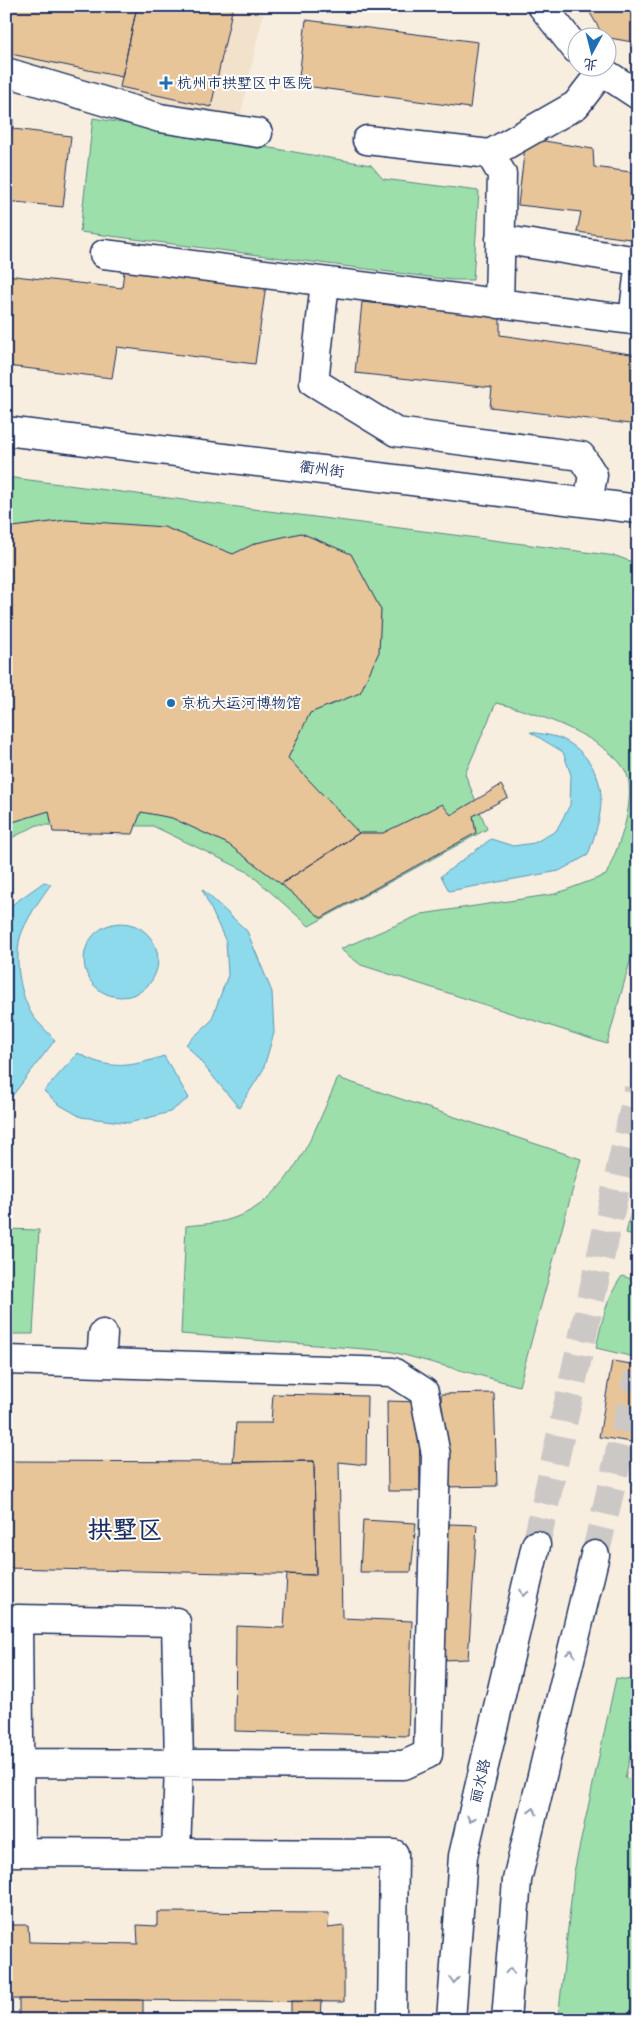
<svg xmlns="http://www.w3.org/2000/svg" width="644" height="2026" font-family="Sriracha,'LXGW WenKai TC',sans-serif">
	<rect width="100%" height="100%" fill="#f8eee0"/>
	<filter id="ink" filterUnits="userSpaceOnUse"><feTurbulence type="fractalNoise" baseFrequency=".02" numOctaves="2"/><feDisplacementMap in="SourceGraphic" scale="10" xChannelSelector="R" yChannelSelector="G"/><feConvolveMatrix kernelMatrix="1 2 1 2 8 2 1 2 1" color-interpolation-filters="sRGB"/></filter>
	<g filter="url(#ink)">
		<path fill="#f3e2cb" d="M6,6H265L240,118L163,106L6,60Z"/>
		<path fill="#9cdfaa" stroke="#5c8784" d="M93,118L371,165L383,179L479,191L473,280H452L80,232Z
			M6,477L616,556L638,564V933L607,1044L361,965L340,949L422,914L555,894L606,875C618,847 632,815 629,783C626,743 530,710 496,703L465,774L487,829L309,926L248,872L153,826L37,825L6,841Z
			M338,1078L581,1159L519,1386L389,1351L181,1334L186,1226C201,1224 216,1224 231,1219C291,1201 315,1129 338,1078Z
			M635,1194L638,1195V1236L626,1233Z
			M6,1229L39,1230L33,1334H6Z
			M622,1276L638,1281V1358L596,1348C602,1322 606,1298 622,1276Z
			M616,1678L638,1681V1722L625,1778L638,1780V2020H558L574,1872Z"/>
		<path fill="#8cdaeb" stroke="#5f96b3" d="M530,732C541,734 554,735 564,740C574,745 583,753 590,763C610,793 599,823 588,855L559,871L449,891L441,876L491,839L513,846L534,843L556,831L570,805L571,775L563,752Z
			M44,882L51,884C40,899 25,921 20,938C14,962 21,1002 36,1020C42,1027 49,1033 55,1040L6,1104V909Z
			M202,889L247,931L272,992L274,1033L263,1070L239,1108L186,1044L211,1021L228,975L226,942Z
			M84 960a37 37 0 1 1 74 0a37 37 0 1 1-74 0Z
			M78,1053C109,1071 131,1067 164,1056L189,1098L170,1112L129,1123L81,1117L58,1104L44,1091Z"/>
		<path fill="#e7c599" stroke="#1b2f5e" d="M6,6H137L122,77L6,53Z
			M137,6H233L211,107L120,87Z
			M590,6H638V43L604,37L589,11Z
			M306,20L478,42L470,108L298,85Z
			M6,115L13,116V129L71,136L63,207L6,201Z
			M526,138L593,149L594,167L638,173V240L577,232L581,212L518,205Z
			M124,271L266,285L255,364L117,347L112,378L6,366V275L122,288Z
			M362,302L500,317V335L638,355V425L490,407L492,388L355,373Z
			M66,520L164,527L233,554L256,543L301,533L351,554L381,610L379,652L360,693L310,713L288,758L359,833L281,884L228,844L172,818L141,812L133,834L53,832L49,811L6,824V528Z
			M501,785L508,797L473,816L476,833L321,918L281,884L359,833H383L442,804L451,815Z
			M612,1361L638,1365V1443L599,1437Z
			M494,1393L497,1486L443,1487L441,1394Z
			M273,1394L367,1396L366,1465L339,1462L342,1618L412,1621L408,1736L235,1731L236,1626L284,1628L287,1574L316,1575L314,1461L233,1462L236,1423H271Z
			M387,1401L419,1402L420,1491H388Z
			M6,1461L233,1462L314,1461L316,1575L6,1568Z
			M363,1520L416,1523L411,1572H360Z
			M449,1524L477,1525L468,1659L442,1660Z
			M638,1643V1660L633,1659Z
			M638,1755V1769L634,1768Z
			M157,1912L329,1913L328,1928L344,1926V2002L6,1999V1925H28L29,1942L138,1944L137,1925L157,1926Z
			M19,1999L143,2000V2020H19Z
			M291,2001H322L321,2020H291Z"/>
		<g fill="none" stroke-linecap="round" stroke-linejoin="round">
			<path stroke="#ccc8c6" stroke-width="28" stroke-dasharray="28 14" stroke-linecap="butt" d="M536,1545L638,1089
				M595,1555L638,1375"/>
			<defs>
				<path id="minor" d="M542,6L576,49
					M597,68L638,95
					M6,72L160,118L258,133
					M367,140L490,154L502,174L499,304
					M490,154L576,105L602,71
					M500,239L638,261
					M104,254L633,320L638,277
					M325,282L314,382L396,432L581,456L593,475L588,502
					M6,431L638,509
					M6,1360L393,1372L424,1392L436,1455L428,1754L404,1765L6,1763
					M101,1363L103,1334
					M6,1852L394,1854L392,2020
					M20,1852L18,1619L176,1622L179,1764L176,1853"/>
				<path id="major" d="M451,2020L463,1856L536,1545
					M506,2020L517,1880L595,1555"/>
			</defs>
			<use href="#minor" stroke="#1b2f5e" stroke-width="31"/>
			<use href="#major" stroke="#1b2f5e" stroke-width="31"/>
			<use href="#minor" stroke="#fff" stroke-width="28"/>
			<use href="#major" stroke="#fff" stroke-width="28"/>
		</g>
		<defs><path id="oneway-chevron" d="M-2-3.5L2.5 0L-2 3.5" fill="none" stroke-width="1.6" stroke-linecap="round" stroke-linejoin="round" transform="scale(1.25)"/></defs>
		<g stroke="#8d97ae">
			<use href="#oneway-chevron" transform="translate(524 1593) rotate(103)"/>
			<use href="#oneway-chevron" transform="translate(571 1653) rotate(-76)"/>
			<use href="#oneway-chevron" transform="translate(533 1811) rotate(-76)"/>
			<use href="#oneway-chevron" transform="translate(471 1819) rotate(103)"/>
			<use href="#oneway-chevron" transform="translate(510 1971) rotate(-86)"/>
			<use href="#oneway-chevron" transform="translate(454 1980) rotate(94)"/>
		</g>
	</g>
	<g fill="#1f6fb2" stroke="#fff" stroke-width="2">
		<path d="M163.5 75.5h5v5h5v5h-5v5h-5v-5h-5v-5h5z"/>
		<circle cx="171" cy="703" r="5"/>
	</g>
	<g text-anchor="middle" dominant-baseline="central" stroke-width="4" stroke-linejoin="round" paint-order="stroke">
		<g font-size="15" fill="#1b2f5e" stroke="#fff" text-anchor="start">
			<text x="177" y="83">杭州市拱墅区中医院</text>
			<text x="181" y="703">京杭大运河博物馆</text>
		</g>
		<g font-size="15" fill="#1b2f5e" stroke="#fff">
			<text transform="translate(322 469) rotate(7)">衢州街</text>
			<text transform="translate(480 1781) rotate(-77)">丽水路</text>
		</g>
		<g font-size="25" font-weight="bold" fill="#1b2f5e" stroke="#fff">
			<text x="125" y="1529">拱墅区</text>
		</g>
	</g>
	<rect width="644" height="2026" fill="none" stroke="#fff" stroke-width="25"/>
	<rect x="12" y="12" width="619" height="2001" fill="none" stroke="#1b2f5e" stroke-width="2" filter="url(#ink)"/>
	<g transform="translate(592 52) rotate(187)"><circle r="24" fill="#ffffff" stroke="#a4acbf"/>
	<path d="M0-4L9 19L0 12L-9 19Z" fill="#1f6fb2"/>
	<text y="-8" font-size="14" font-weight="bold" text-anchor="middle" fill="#1b2f5e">北</text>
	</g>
</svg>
